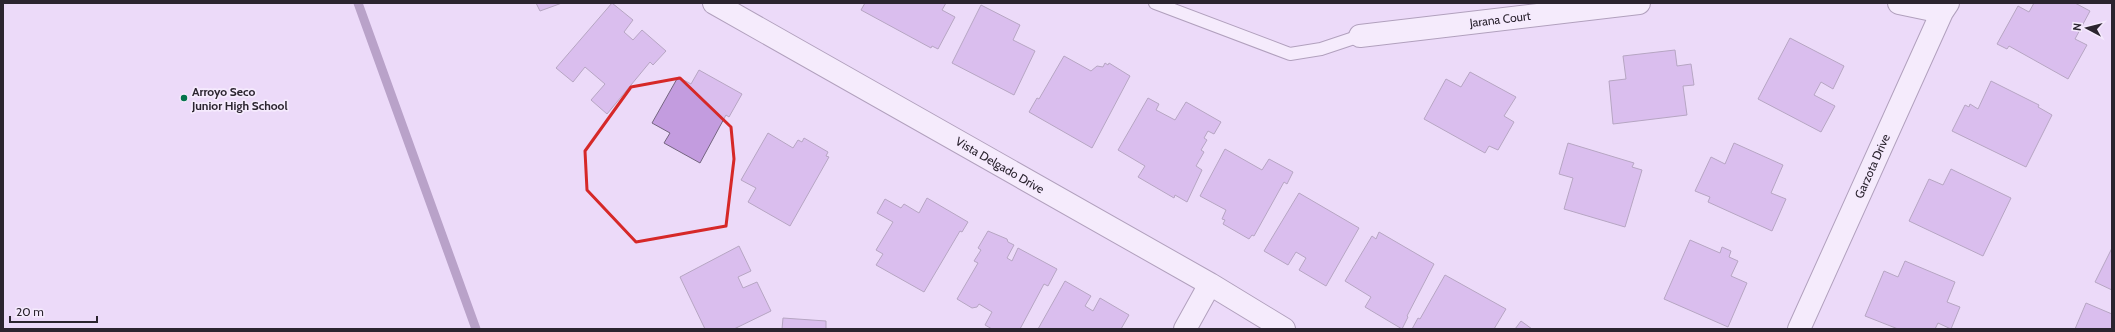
<svg xmlns="http://www.w3.org/2000/svg" width="2115" height="332" font-family="Cabin,sans-serif">
	<rect width="100%" height="100%" fill="#ecdaf9"/>
	<g fill="none" stroke-linecap="round" stroke-linejoin="round">
		<path stroke="#7b5e8e" stroke-width="9" d="M358,3L476,329"/>
	</g>
	<path fill="#c39cdf" stroke="#746580" d="M536,3H562L540,11Z
		M612,3L633,20L624,32L633,40L642,30L666,51L653,65L650,62L607,114L591,100L605,84L585,67L573,82L556,68Z
		M865,3H946L942,10L955,17L938,49L932,46L931,48L861,10Z
		M2034,3H2075L2090,11L2075,39L2087,45L2068,79L2009,46L2007,49L1997,44L2018,6L2029,12Z
		M981,5L1020,25L1013,40L1035,51L1014,95L952,63Z
		M1790,38L1844,66L1833,89L1821,82L1814,95L1835,106L1821,132L1758,99Z
		M1675,50L1677,66L1691,64L1694,85L1683,86L1687,115L1613,124L1609,81L1626,79L1623,56Z
		M1064,56L1091,71L1097,66L1103,67L1105,63L1108,65L1109,63L1130,76L1092,148L1029,112L1037,98L1039,99Z
		M699,70L742,94L729,117L726,115L700,163L664,143L670,133L652,123L678,77L691,84Z
		M1470,72L1516,97L1504,116L1514,122L1498,150L1489,146L1485,153L1424,119L1446,79L1461,87Z
		M1991,81L2039,105L2038,107L2052,115L2026,167L1952,131L1965,105L1969,107L1970,104L1978,109Z
		M1148,98L1159,104L1156,110L1175,120L1186,102L1221,122L1214,134L1208,131L1204,138L1207,140L1201,150L1204,152L1196,166L1202,170L1187,202L1175,195L1174,198L1138,177L1145,166L1118,150Z
		M768,133L793,148L798,140L802,142L804,138L828,152L826,156L829,157L790,226L748,202L756,188L741,180Z
		M1568,143L1634,163L1632,167L1642,170L1625,227L1564,209L1573,178L1559,174Z
		M1734,143L1783,165L1771,193L1786,199L1772,231L1708,202L1710,197L1695,191L1711,157L1725,164Z
		M1225,149L1262,170L1269,159L1293,172L1287,184L1284,182L1254,236L1252,235L1249,239L1223,224L1225,220L1222,219L1226,210L1200,196Z
		M1951,169L2011,198L1983,256L1909,221L1929,179L1943,185Z
		M1299,193L1359,228L1326,286L1299,270L1306,258L1296,252L1288,265L1264,251Z
		M927,198L968,222L962,232L960,231L924,292L876,265L883,254L876,250L893,222L877,213L885,199L901,208L904,204L919,213Z
		M988,231L1007,239L1008,242L1014,245L1007,258L1012,261L1018,248L1057,269L1048,286L1044,284L1020,329H992L985,325L992,312L979,304L977,307L972,308L957,299L978,263L974,261L981,250L978,248Z
		M1379,232L1434,264L1407,316L1408,317L1402,329L1365,307L1371,297L1345,281L1372,236L1376,239Z
		M1690,240L1720,253L1722,247L1731,251L1729,257L1738,261L1731,276L1747,283L1728,327L1664,299Z
		M739,246L751,271L738,277L743,288L757,282L771,311L734,329H705L680,277Z
		M2112,248V290L2095,282Z
		M1905,261L1955,282L1947,302L1960,307L1951,329L1938,323L1935,329H1898L1865,316L1884,271L1898,277Z
		M1445,275L1506,309L1494,329H1412L1418,318L1420,319Z
		M1065,281L1091,296L1085,306L1093,311L1100,298L1129,315L1121,329H1038Z
		M2086,303L2112,314V329H2075Z
		M783,318L826,321V329H782Z
		M1521,321L1532,329H1515Z"/>
	<g fill="none" stroke-linecap="round" stroke-linejoin="round">
		<defs>
			<path id="service" d="M1155,3L1290,54L1321,49L1360,36"/>
			<path id="minor" d="M714,3L1210,284L1284,329
				M1899,3L1942,12
				M1360,36L1639,3
				M1185,329L1210,284
				M1799,329L1942,12L1948,3"/>
		</defs>
		<use href="#service" stroke="#695a74" stroke-width="14"/>
		<use href="#minor" stroke="#695a74" stroke-width="24"/>
		<use href="#service" stroke="#fff" stroke-width="12"/>
		<use href="#minor" stroke="#fff" stroke-width="22"/>
	</g>
	<path d="M0 0H2115V332H0ZM680,78L731,127L734,159L726,226L636,242L587,190L585,151L631,87Z" fill="#ecdaf9" fill-opacity=".55" fill-rule="evenodd"/>
	<path fill="none" stroke="#d62828" stroke-width="3" stroke-linejoin="round" d="M680,78L731,127L734,159L726,226L636,242L587,190L585,151L631,87Z"/>
	<circle fill="#04734c" stroke="#f5eafd" stroke-width="1.5" cx="184" cy="98" r="4"/>
	<g text-anchor="middle" dominant-baseline="central" stroke-width="3.5" stroke-linejoin="round" paint-order="stroke">
		<g font-size="12" fill="#2b242f" stroke="#f5eafd">
			<text transform="translate(1500 19) rotate(-7)">Jarana Court</text>
			<text transform="translate(1000 165) rotate(30)">Vista Delgado Drive</text>
			<text transform="translate(1872 166) rotate(-66)">Garzota Drive</text>
		</g>
		<g font-size="12" font-weight="bold" fill="#2b242f" stroke="#f5eafd" text-anchor="start">
			<text x="192" y="91">Arroyo Seco<tspan x="192" dy="14">Junior High School</tspan></text>
		</g>
	</g>
	<rect width="2115" height="332" fill="none" stroke="#2b242f" stroke-width="8"/>
	<g transform="translate(2087 28) rotate(277)" stroke="#f5eafd" stroke-width="3" paint-order="stroke">
	<path d="M0-3L7 15L0 10L-7 15Z" fill="#2b242f"/>
	<text y="-6" font-size="11" font-weight="bold" text-anchor="middle" fill="#2b242f">N</text>
	</g>
	<path d="M10 316v6h87v-6" fill="none" stroke="#2b242f" stroke-width="2"/>
	<text x="16" y="316" font-size="12" fill="#2b242f" stroke="#f5eafd" stroke-width="3" paint-order="stroke">20 m</text>
</svg>
